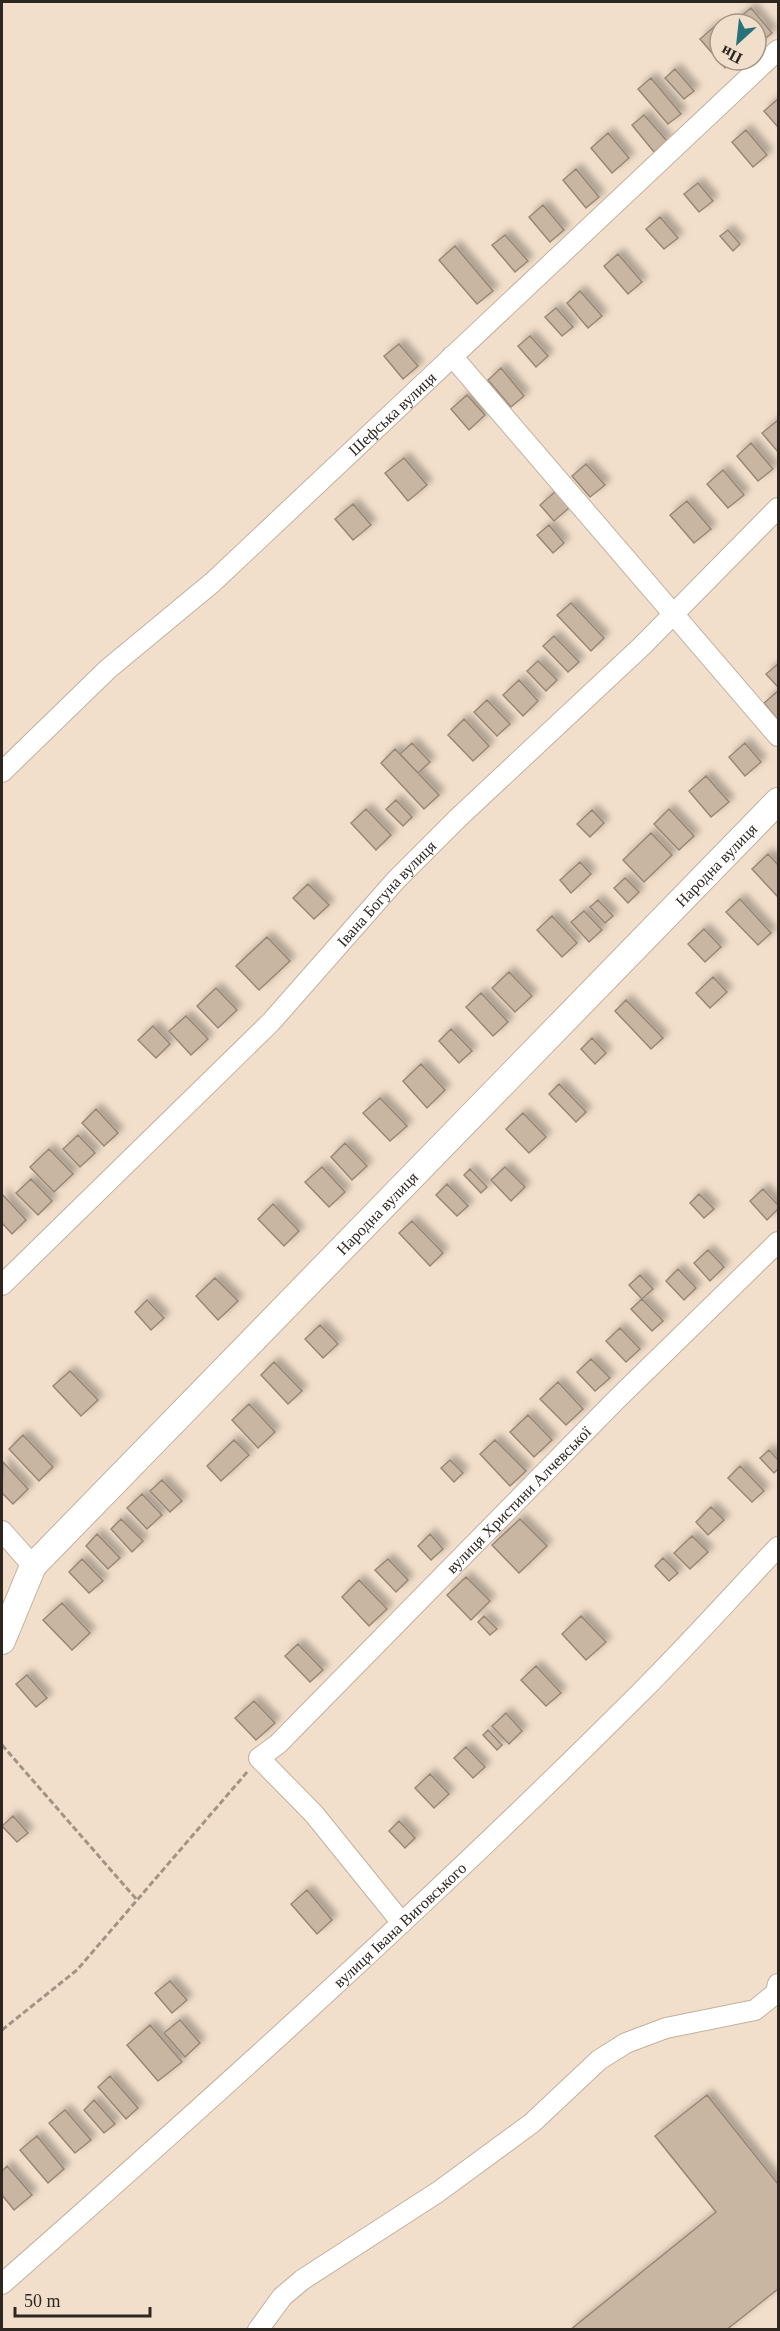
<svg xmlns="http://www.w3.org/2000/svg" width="780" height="2331" font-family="'Times New Roman',serif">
	<defs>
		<filter id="shadow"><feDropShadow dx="5.5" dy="-5.5" stdDeviation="3" flood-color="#0004"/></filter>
	</defs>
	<rect width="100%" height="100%" fill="#f2dfcb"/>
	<path fill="#c8b6a3" stroke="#988775" stroke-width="1.5" filter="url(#shadow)" d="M751,8L772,33L756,46V24H737L735,21Z
		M715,26L720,32V60H734L725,68L700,39Z
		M675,69L694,91L684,99L665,78Z
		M651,78L681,114L668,124L638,89Z
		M778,99V127L764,111Z
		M644,115L667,141L654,152L632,125Z
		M746,130L767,155L753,167L732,142Z
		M608,133L629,158L612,173L591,148Z
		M576,169L599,197L586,208L563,180Z
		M698,183L713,201L699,212L684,194Z
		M543,205L564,230L550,242L529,217Z
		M660,217L678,238L664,249L646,229Z
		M728,230L740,244L733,251L720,236Z
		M505,235L528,261L515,272L492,245Z
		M455,246L493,291L477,304L439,260Z
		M618,254L642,282L628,294L604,266Z
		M580,291L602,316L588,328L567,303Z
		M556,308L573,327L562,336L545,317Z
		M530,336L548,356L536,367L518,346Z
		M399,344L418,366L403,379L384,356Z
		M501,368L524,396L511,407L488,380Z
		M467,395L485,415L469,430L451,409Z
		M777,421L778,423V452L762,433Z
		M751,443L773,469L758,481L737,456Z
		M404,458L427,485L408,501L385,473Z
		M586,464L605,485L590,497L572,476Z
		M723,470L744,495L728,508L707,484Z
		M556,491L570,507L554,521L540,505Z
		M687,501L711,529L694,543L670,515Z
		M353,504L371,525L353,540L335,519Z
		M549,525L564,543L553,553L537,535Z
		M571,603L604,638L591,651L557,615Z
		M554,636L579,662L568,672L543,646Z
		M538,661L557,680L546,691L527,671Z
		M778,664V687L766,674Z
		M519,680L538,701L523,716L503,695Z
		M778,691V720L764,703Z
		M487,700L510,724L497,736L474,712Z
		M464,719L489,746L473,761L448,735Z
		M412,743L430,762L418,773L400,754Z
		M745,743L761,762L745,776L729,757Z
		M395,749L439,795L424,809L381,763Z
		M706,776L729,802L711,817L689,791Z
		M396,800L412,817L403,826L386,809Z
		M366,809L391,835L376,850L351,823Z
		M669,809L694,836L679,850L654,824Z
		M592,810L604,823L590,837L577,824Z
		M651,833L672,855L644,882L623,860Z
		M768,854L778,865V897L752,869Z
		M580,862L591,874L571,893L560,880Z
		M625,878L639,892L628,903L614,888Z
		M308,884L329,905L314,919L293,898Z
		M740,899L771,933L758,945L726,912Z
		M598,900L613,916L605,923L590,907Z
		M584,911L602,930L589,942L571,922Z
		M552,916L577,943L562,957L537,930Z
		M704,929L721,947L705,962L688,944Z
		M267,937L290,961L259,990L236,966Z
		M509,972L532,996L515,1012L492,988Z
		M713,977L727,992L710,1008L696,993Z
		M216,988L237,1010L218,1028L197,1006Z
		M481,993L508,1022L493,1036L466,1007Z
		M626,1000L663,1038L651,1049L615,1011Z
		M186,1016L208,1039L191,1055L169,1031Z
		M153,1026L170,1044L156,1058L138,1040Z
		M451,1029L472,1051L459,1063L439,1041Z
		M592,1038L606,1053L595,1064L581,1049Z
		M421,1064L445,1090L427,1108L403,1081Z
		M559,1084L586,1112L576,1122L549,1094Z
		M380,1098L407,1126L390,1141L363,1113Z
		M96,1109L118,1133L104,1146L82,1123Z
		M523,1113L546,1137L529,1153L506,1129Z
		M78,1135L95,1153L80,1167L63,1149Z
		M345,1143L367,1166L352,1180L331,1157Z
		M49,1149L73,1174L54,1192L30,1167Z
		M322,1167L345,1192L329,1207L305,1182Z
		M505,1167L525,1187L511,1201L491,1180Z
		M470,1169L487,1187L481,1193L464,1175Z
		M31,1179L52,1201L38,1215L16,1193Z
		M447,1184L468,1206L457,1216L436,1195Z
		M763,1189L778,1205V1209L767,1220L750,1201Z
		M2,1194L26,1220L12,1234L2,1223Z
		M699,1194L714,1209L704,1218L690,1203Z
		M273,1204L299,1231L284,1246L258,1219Z
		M412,1221L443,1253L430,1266L399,1233Z
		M708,1250L724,1267L710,1281L694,1263Z
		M678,1269L696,1288L684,1300L666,1281Z
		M640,1275L653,1289L642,1299L629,1285Z
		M215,1278L238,1301L218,1320L196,1296Z
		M642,1299L663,1321L652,1331L631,1309Z
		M147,1300L164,1318L151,1330L135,1312Z
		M320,1325L338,1344L323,1358L305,1339Z
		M620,1328L640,1349L626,1362L606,1341Z
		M591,1359L610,1378L595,1391L577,1372Z
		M274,1362L302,1391L288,1404L261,1375Z
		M70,1371L98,1400L81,1416L53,1386Z
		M558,1382L583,1409L566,1425L540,1399Z
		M249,1404L275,1432L258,1448L232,1420Z
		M528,1415L552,1440L534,1457L510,1432Z
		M23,1435L53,1467L39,1481L9,1449Z
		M234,1440L249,1455L221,1481L207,1466Z
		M495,1440L526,1471L510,1486L480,1454Z
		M769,1450L778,1460V1469L774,1473L760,1458Z
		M450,1460L463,1473L454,1482L441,1468Z
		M3,1462L28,1489L13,1504L2,1493Z
		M740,1466L764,1491L752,1502L728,1478Z
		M162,1480L182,1501L170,1512L150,1491Z
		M142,1494L162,1515L147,1529L127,1508Z
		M711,1507L724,1520L708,1535L696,1522Z
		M121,1519L143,1541L132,1552L111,1529Z
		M520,1519L547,1546L519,1573L492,1545Z
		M97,1534L120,1558L108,1569L86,1546Z
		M430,1534L443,1549L431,1560L418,1546Z
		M692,1536L708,1552L690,1569L674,1553Z
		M663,1558L678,1573L669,1581L655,1566Z
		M82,1559L103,1581L89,1593L69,1572Z
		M388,1559L408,1580L396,1592L375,1570Z
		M466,1577L490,1601L471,1620L447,1595Z
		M359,1580L387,1609L369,1626L342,1597Z
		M62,1603L90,1633L72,1650L43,1620Z
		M484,1616L497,1629L490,1635L478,1622Z
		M581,1616L606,1642L586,1660L562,1634Z
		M298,1644L323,1670L310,1682L285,1656Z
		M536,1666L561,1693L546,1706L521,1680Z
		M27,1675L47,1698L36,1707L16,1684Z
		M254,1701L275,1723L256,1740L235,1718Z
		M506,1713L522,1731L509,1744L492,1726Z
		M488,1730L502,1745L497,1750L483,1735Z
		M466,1747L485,1767L473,1778L454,1758Z
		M430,1774L449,1794L434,1808L415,1788Z
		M13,1816L28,1833L17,1842L2,1826Z
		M399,1821L415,1838L405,1848L389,1831Z
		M307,1890L332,1920L317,1934L291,1904Z
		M170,1981L187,2000L172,2013L155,1993Z
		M180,2020L200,2043L185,2057L164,2033Z
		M150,2025L182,2062L158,2081L127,2045Z
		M110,2076L138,2108L126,2119L98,2087Z
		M707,2095L778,2184V2289L726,2330H570L716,2212L655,2136Z
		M94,2100L115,2124L104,2133L84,2110Z
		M65,2110L91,2140L75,2153L49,2123Z
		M37,2136L64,2169L48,2183L20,2150Z
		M7,2166L32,2195L14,2210L2,2195V2171Z"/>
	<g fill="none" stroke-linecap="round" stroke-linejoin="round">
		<defs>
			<g id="minor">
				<path d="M452,356L778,736"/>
				<path id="s1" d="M2,772L108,669L213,582L778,50"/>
				<path id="s2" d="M2,1285L271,1022L396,880L458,818L642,646L778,508"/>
				<path d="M2,1531L33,1566"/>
				<path id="s3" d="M402,1923L314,1814L259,1758L278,1744L617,1399L778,1242"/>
				<path id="s4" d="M2,2284C220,2092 436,1897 641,1692C688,1645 733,1595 778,1547"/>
				<path d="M258,2330L282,2297L302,2280L438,2192L532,2123L599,2060L626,2043L666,2028L755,2010L776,1993L778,1984"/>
			</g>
			<g id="tertiary">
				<path id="s5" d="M2,1641L33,1566L778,801"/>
			</g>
		</defs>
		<use href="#minor" stroke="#c3b19d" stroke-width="22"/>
		<use href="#tertiary" stroke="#c3b19d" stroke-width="28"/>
		<path stroke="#a29485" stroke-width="3" stroke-dasharray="6 3" stroke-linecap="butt" d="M2,1745L137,1900
			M2,2030L77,1970L248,1771"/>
		<use href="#minor" stroke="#fff" stroke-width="20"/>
		<use href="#tertiary" stroke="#fff" stroke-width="26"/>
	</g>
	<g text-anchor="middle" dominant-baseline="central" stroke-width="6" stroke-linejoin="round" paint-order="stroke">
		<g font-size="16" fill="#2e2720" stroke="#f2dfcb">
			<text stroke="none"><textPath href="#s1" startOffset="530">Шефська вулиця</textPath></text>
			<text stroke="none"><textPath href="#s5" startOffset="1060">Народна вулиця</textPath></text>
			<text stroke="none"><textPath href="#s2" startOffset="549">Івана Богуна вулиця</textPath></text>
			<text stroke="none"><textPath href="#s5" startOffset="574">Народна вулиця</textPath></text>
			<text stroke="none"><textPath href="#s3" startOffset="585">вулиця Христини Алчевської</textPath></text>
			<text stroke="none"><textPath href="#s4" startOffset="536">вулиця Івана Виговського</textPath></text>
		</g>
	</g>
	<rect width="780" height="2331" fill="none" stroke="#2e2720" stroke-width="6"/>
	<g transform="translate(738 42) rotate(207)"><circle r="28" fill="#f2dfcb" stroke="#a49587" stroke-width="1.5"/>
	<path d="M0-4.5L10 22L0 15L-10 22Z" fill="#287279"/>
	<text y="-9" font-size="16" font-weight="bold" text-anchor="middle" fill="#2e2720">Пн</text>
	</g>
	<path d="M15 2307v9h135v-9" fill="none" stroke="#2e2720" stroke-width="3"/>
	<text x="24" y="2307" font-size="18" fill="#2e2720" stroke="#f2dfcb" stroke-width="4.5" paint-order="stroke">50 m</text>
</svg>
